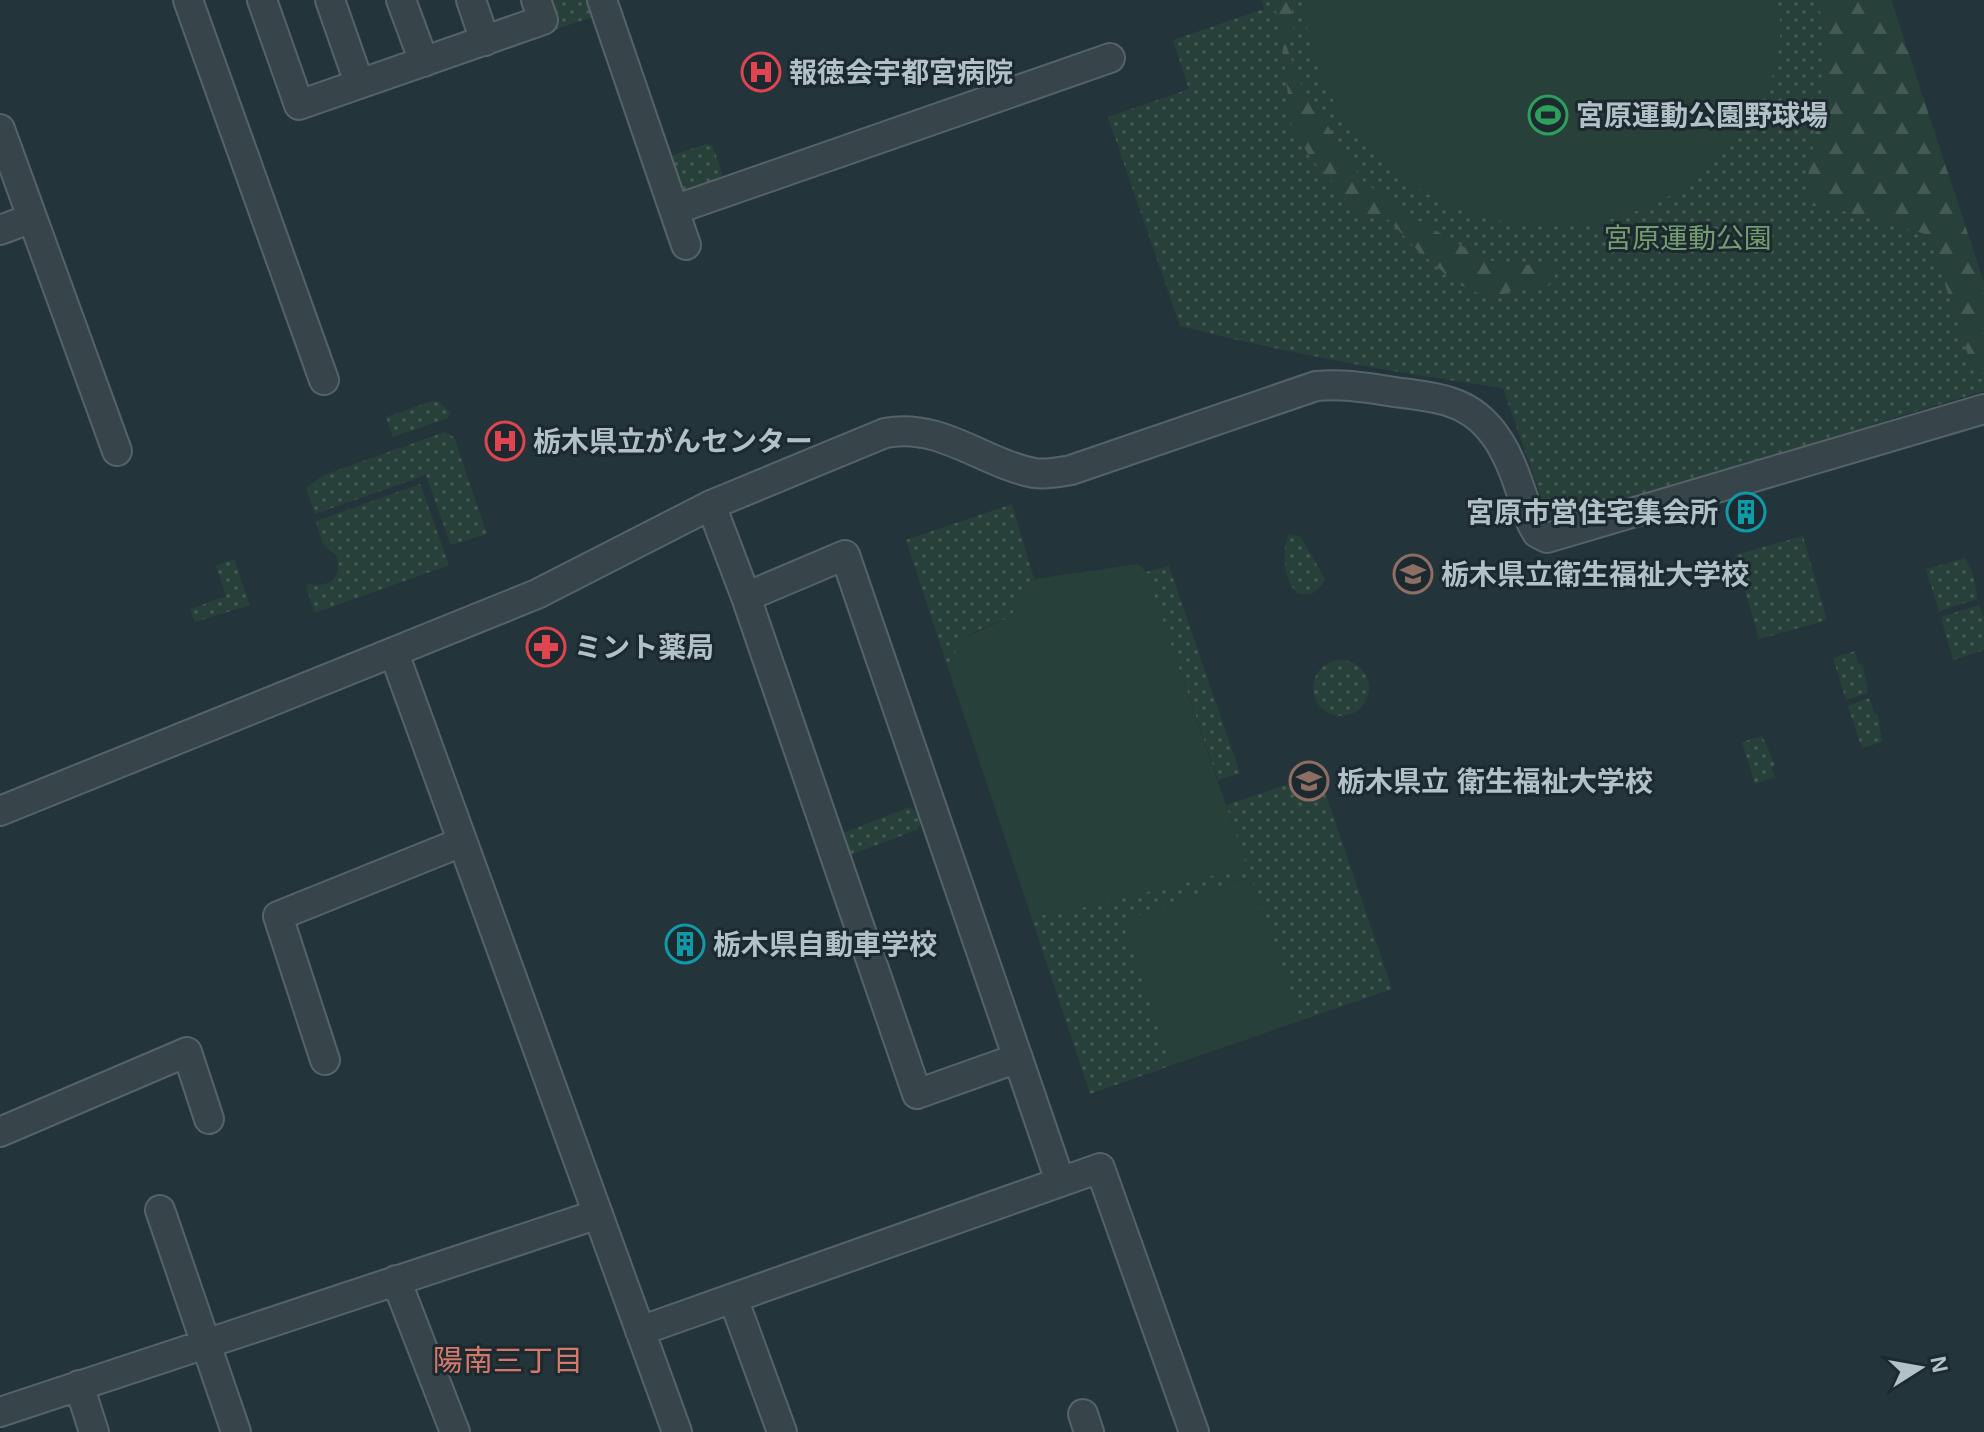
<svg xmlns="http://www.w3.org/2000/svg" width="1984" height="1432" font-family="Helvetica,'Noto Sans JP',sans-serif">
	<defs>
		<pattern id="green-dots" width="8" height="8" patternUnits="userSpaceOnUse" patternTransform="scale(2)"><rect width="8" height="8" fill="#28403a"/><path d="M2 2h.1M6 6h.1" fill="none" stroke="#455a55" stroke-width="1.8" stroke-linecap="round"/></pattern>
		<pattern id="forest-firs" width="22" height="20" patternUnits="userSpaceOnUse" patternTransform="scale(2)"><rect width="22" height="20" fill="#28403a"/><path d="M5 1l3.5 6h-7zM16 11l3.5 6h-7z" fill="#455a55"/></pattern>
	</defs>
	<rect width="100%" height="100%" fill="#23343b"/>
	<path fill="url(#green-dots)" d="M541,0H592L598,15L551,31Z
		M1262,0H1891L1984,283V391L1877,423L1778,459L1587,513H1560L1543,503L1503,388C1394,373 1287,353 1180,326L1108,117L1189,89L1173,40L1264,9Z
		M706,144L713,146L724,180L686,192L673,182L665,158Z
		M432,401L439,402L451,413L448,418L393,437L386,417Z
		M445,432L454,437L487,534L451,545L426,475L315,514L306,488L324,475Z
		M420,484L449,565L315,613L306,587L307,583C323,589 342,581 338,561C336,552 330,552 325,546C320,540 318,528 316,521Z
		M1012,504L1034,579L1010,617L982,628L961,639L948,668L906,540Z
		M1289,534L1301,537L1325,579C1318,592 1312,597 1297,593C1284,581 1281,549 1289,534Z
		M1803,536L1827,620L1759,639L1735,555Z
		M1965,558L1973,573L1977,599L1939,611L1926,569Z
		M234,559L250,605L195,622L190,609L226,596L216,566Z
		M1169,566L1240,773L1218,780L1146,572Z
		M1979,605L1984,617V650L1953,660L1941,617Z
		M1855,651L1858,663L1863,666L1868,693L1846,700L1833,658Z
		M1313 688a28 28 0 1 1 56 0a28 28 0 1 1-56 0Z
		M1869,698L1874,712L1878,715L1882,742L1862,748L1848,706Z
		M1762,736L1775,764L1772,768L1775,777L1755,784L1742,742Z
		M1319,774L1392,989L1300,1021L1250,877L1123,921L1172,1065L1090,1094L1031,916L1060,913L1247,867L1226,805Z
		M909,807L918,811L922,821L917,830L847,856L841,834Z"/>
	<path fill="url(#forest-firs)" d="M1273,0H1289L1294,32L1285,43L1301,84L1363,181L1414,218L1476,254L1507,267L1548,263L1557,281L1536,290L1515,288L1499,298H1488L1456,283L1415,248L1389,220L1364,216L1311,159L1291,124L1281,30Z
		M1817,0H1891L1984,283V381L1975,376L1929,235L1825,206H1812L1806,189L1821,97L1823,24Z"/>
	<path fill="#28403a" d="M1303,0H1777C1787,43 1773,90 1747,126C1613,310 1322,225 1303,0Z
		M1138,564L1146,572L1247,867L1060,913L1031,916L948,668L961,639L1010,617L1034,579Z
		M1251,877L1300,1021L1172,1065L1122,921Z"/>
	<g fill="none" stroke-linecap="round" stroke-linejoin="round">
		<defs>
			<path id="minor" d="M188,0L324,380
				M262,0L299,105L543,20L536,0
				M330,0L359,83
				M401,0L424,62
				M471,0L485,41
				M602,0L686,245
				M0,129L117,451
				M674,210L1110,58
				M0,230L32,218
				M711,505L746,597L917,1094L1018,1058
				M746,597L845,555L1060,1181
				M394,653L677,1432
				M0,811L537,594L711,505L885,433C940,422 983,463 1034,473C1047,475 1059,472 1071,470L1316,386C1345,383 1373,389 1402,393C1418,395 1435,397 1450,402C1504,419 1515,477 1532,524L1537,533L1547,538L1984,409
				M325,1060L278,916L462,842
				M0,1132L187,1052L209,1119
				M160,1210L236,1432
				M396,1280L455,1432
				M733,1298L782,1432
				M640,1331L1100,1168L1194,1432
				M79,1385L94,1432
				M0,1412L598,1214
				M1083,1414L1089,1432"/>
		</defs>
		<use href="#minor" stroke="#556369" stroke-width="32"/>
		<use href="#minor" stroke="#37454b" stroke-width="28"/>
	</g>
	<defs>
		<symbol id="hospital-ring" viewBox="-11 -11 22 22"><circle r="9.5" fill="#1c2a30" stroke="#e0444e" stroke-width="1.5"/><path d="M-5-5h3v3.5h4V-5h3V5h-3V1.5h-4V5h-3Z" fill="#e0444e"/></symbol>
		<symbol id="stadium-ring" viewBox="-11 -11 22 22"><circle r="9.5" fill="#1c2a30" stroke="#2e9e5b" stroke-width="1.5"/><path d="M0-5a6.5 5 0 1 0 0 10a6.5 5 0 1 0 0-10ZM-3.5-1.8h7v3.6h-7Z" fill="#2e9e5b"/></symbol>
		<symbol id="building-ring" viewBox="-11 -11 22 22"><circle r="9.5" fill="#1c2a30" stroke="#0f9aa8" stroke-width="1.5"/><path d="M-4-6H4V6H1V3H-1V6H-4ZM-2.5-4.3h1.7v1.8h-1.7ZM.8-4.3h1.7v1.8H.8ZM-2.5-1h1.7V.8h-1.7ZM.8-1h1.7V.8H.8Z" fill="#0f9aa8"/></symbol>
		<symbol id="school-ring" viewBox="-11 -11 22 22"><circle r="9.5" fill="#1c2a30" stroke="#8d6e63" stroke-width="1.5"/><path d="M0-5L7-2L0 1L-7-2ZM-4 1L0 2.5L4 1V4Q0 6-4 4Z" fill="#8d6e63"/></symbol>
		<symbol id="pharmacy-ring" viewBox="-11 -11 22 22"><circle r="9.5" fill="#1c2a30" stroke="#e0444e" stroke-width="1.5"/><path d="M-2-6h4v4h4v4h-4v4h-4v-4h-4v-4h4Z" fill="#e0444e"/></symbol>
		<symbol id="university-ring" viewBox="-11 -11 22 22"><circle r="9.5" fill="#1c2a30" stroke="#8d6e63" stroke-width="1.5"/><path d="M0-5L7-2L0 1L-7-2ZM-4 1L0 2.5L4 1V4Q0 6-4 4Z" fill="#8d6e63"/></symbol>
	</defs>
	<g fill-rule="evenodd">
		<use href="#hospital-ring" x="739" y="50" width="44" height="44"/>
		<use href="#stadium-ring" x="1526" y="93" width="44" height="44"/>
		<use href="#hospital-ring" x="483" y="419" width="44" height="44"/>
		<use href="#building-ring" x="1724" y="490" width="44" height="44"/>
		<use href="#school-ring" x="1391" y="552" width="44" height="44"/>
		<use href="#pharmacy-ring" x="524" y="625" width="44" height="44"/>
		<use href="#university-ring" x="1287" y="759" width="44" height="44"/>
		<use href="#building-ring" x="663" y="922" width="44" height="44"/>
	</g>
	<g text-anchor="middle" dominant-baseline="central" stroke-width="6" stroke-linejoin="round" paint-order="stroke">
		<g font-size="28" font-weight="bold" fill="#b2c0c7" stroke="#1c2a30" text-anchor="start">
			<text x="789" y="72">報徳会宇都宮病院</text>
			<text x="1576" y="115">宮原運動公園野球場</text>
			<text x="533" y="441">栃木県立がんセンター</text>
			<text x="1718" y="512" text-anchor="end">宮原市営住宅集会所</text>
			<text x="1441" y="574">栃木県立衛生福祉大学校</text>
			<text x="574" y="647">ミント薬局</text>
			<text x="1337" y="781">栃木県立 衛生福祉大学校</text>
			<text x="713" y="944">栃木県自動車学校</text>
		</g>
		<g font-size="28" fill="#749c70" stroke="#1c2a30">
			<text x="1688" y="238">宮原運動公園</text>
		</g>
		<g font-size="30" fill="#d4786a" stroke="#1c2a30">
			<text x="508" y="1360">陽南三丁目</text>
		</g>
	</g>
	<g transform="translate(1920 1368) rotate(79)" stroke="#1c2a30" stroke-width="6" paint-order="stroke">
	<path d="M0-6L14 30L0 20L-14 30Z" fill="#b2c0c7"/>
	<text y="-12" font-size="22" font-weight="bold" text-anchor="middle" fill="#b2c0c7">N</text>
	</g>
</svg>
